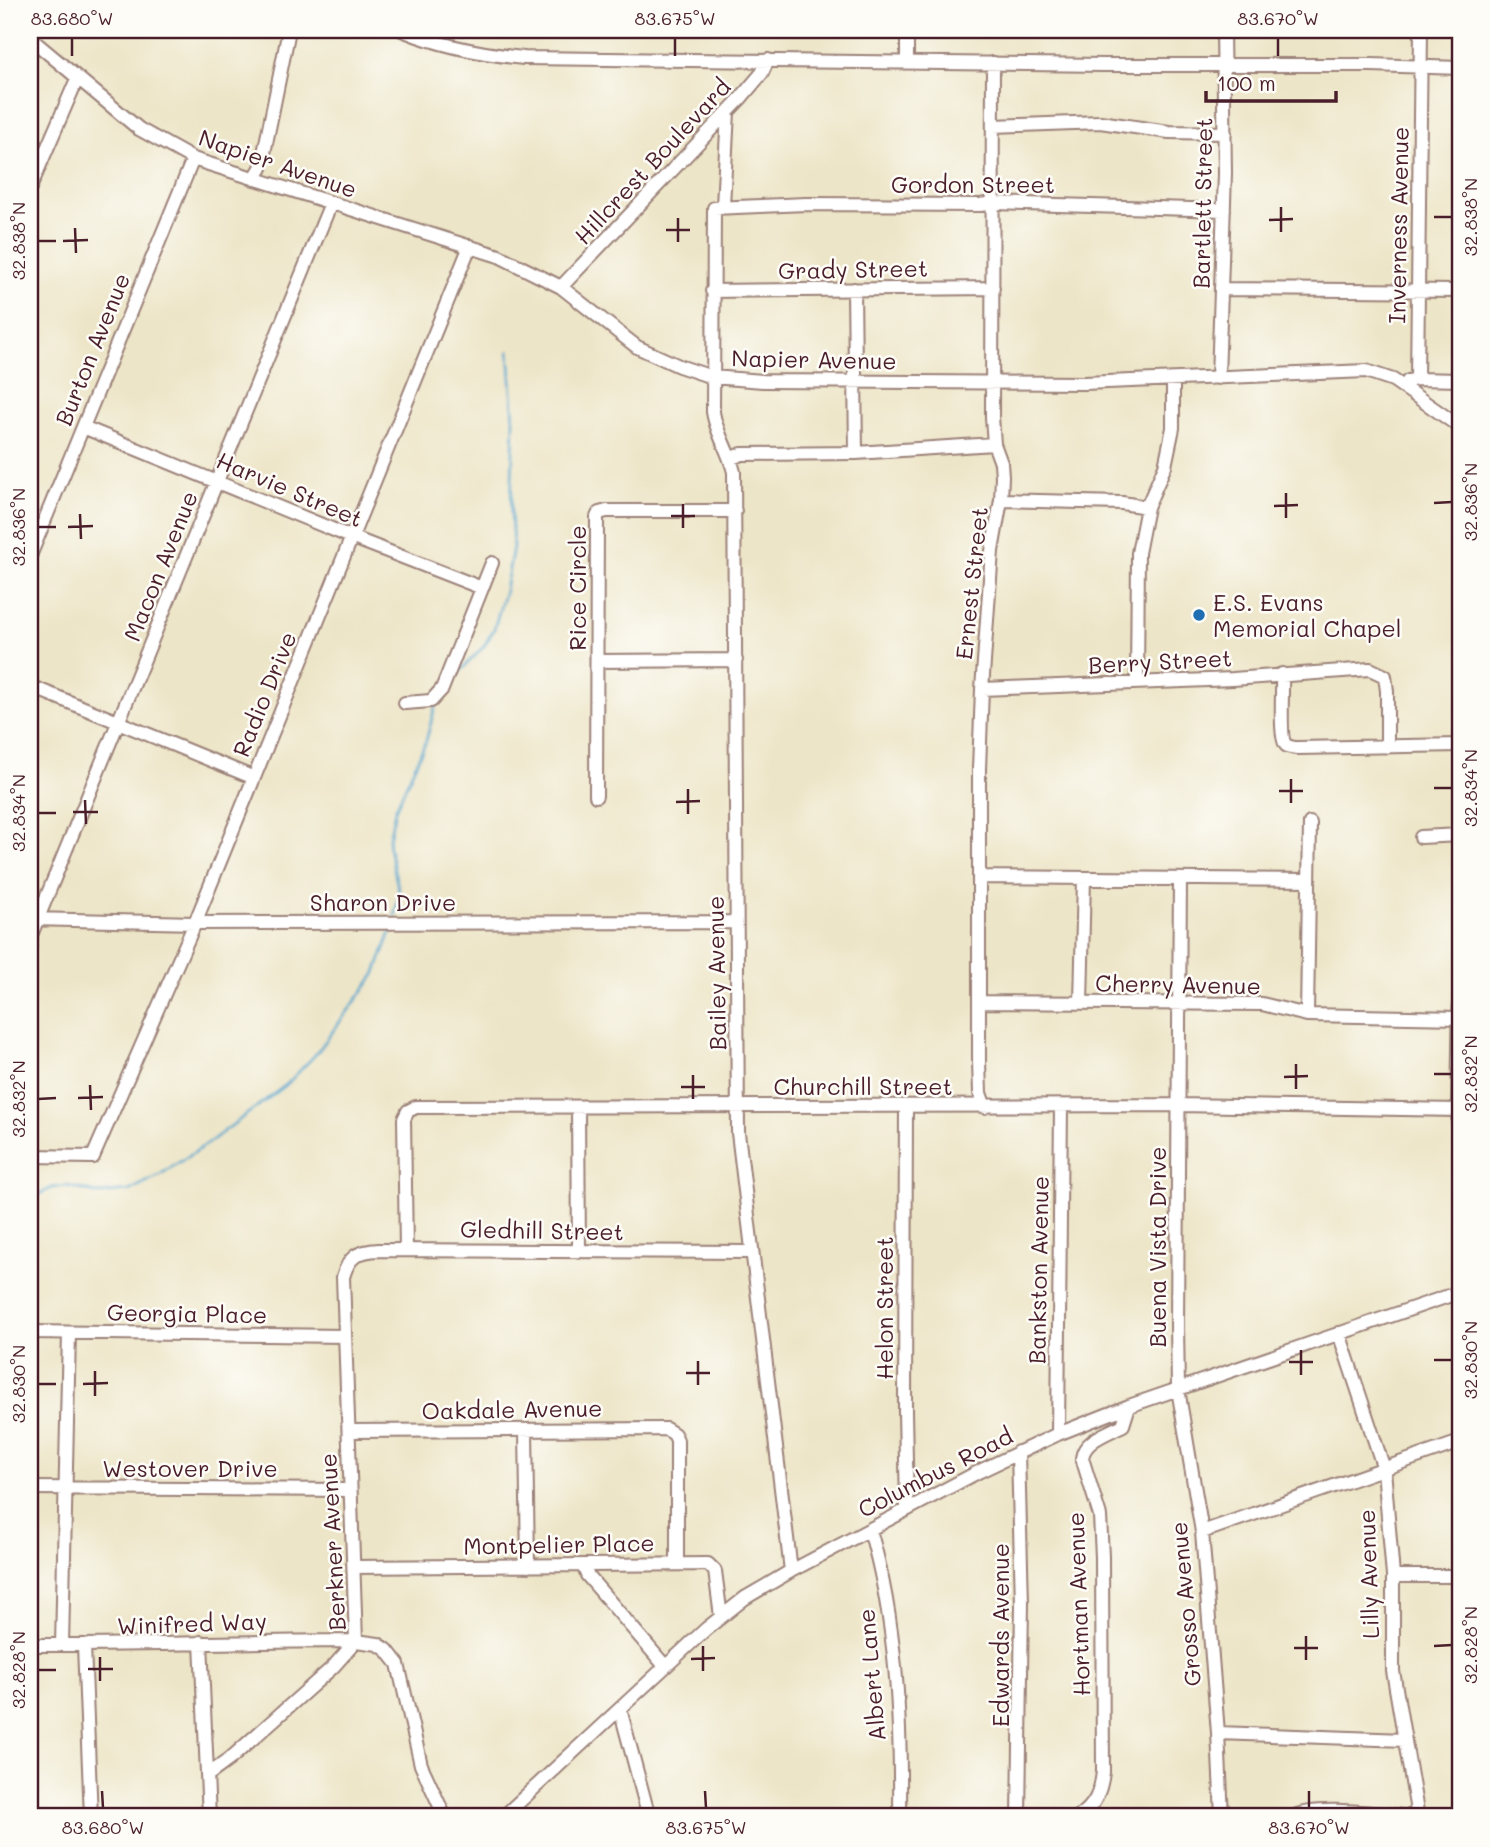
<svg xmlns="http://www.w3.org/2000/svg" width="1490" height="1847" font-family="Mali,sans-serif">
	<rect width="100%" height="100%" fill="#fdfcf7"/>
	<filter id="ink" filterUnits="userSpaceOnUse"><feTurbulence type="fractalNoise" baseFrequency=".0143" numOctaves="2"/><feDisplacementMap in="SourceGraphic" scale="14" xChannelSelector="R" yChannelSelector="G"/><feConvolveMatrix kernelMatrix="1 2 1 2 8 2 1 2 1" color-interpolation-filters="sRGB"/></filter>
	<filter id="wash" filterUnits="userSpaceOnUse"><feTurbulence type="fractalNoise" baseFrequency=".00686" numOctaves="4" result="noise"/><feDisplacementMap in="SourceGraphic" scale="28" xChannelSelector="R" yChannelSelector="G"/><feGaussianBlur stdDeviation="1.57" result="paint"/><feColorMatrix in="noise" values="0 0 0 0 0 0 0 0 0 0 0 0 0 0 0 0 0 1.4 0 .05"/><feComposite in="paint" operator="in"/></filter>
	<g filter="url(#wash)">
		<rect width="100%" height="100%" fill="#ede5c7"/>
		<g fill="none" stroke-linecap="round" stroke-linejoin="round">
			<path stroke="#52a4cd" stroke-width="2.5" d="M466,30L467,42
				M452,680L484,646L494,629L505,590L513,547L511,511L514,421L509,351
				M395,917L399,892L388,843L395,810L426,741L436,703
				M30,1207L40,1194L52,1188L67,1186L99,1194L129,1191L158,1176L207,1144L286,1085L315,1055L375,975L393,927"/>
		</g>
	</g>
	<g filter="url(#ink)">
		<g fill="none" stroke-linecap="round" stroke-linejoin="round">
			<defs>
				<path id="minor" d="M402,30C441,46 481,54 524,58L1104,65H1371L1460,68
					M30,38L139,129L193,159L499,256L561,287L637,347L679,366L712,377L763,381L1084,383L1366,371L1393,380L1460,427
					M907,62V30
					M993,126L1100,122L1169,132L1225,133
					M254,179L261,168L289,30
					M30,188L77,79
					M723,206L728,112
					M561,287L740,99L762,73L768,60
					M854,289L856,453
					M1221,289L1460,291
					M712,291L993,288
					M1218,378L1225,173L1223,30
					M1417,379L1421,30
					M1408,381L1417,379L1460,380
					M83,427L351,537L482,588
					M731,458L742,454L856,453L994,444
					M1001,500L1122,503L1147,507
					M30,556L193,159
					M597,661L736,660
					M1282,674C1283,686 1279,739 1286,745C1288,747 1295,748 1298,748L1460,745
					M1137,683L1138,553L1147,507L1165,466L1173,428V380
					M30,686L252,777
					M982,689L1233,679L1370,669L1385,676L1387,691V747
					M405,703L431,701L442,689L492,563
					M596,796L597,517L599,513L607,511H735
					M1421,837L1460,835
					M979,877L1309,880
					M1180,879L1177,1324L1178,1389L1202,1532L1218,1733L1222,1817
					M32,919L195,923L735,922
					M30,945L31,935L331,203
					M1460,991L1458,1110L1460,1143
					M979,1002L1262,1004L1307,1015L1460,1018
					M1081,1003L1084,878
					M1307,1015L1310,823
					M906,1106L905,1412L907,1509
					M985,1107L980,1093L979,1062V769L982,689L992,551L1001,500L1002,476L1001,463L994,444L992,417L993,63
					M578,1108L579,1252
					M30,1156L93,1157L195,923L470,246
					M406,1250L404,1119L408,1111L416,1107L1178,1105L1458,1110
					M30,1332L345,1336
					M1339,1333L1384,1469L1393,1576V1671L1418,1817
					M526,1430L528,1566
					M349,1431L666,1429L674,1434L677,1440V1564
					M1058,1434L1061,1106
					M1018,1452L1022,1603L1019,1817
					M30,1488L350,1490
					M870,1530C897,1623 901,1721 900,1817
					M1202,1532L1460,1442
					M583,1565L587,1575L665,1666
					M354,1567L708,1564L715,1571L721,1617
					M791,1571L738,1133L734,472C729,451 716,433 713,412L714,208L806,204L980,205L994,203L1224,210
					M1393,1576H1460
					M356,1641L343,1277C349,1256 358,1251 379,1250L751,1252
					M201,1642L209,1817
					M30,1645C139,1646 247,1641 356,1641L378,1644L387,1650L398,1664L421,1765L445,1817
					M62,1645L69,1333
					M84,1646L91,1817
					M620,1709L649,1817
					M1218,1733L1405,1740
					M208,1775L231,1758L333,1667L356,1641
					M503,1817L706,1629L745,1598L791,1571L980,1471L1058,1434L1129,1406L1460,1292
					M1078,1817C1095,1807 1101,1791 1103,1772L1102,1557L1100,1516L1082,1458C1084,1440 1108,1433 1123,1425L1129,1406
					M1293,1817C1316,1804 1385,1815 1414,1817"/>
			</defs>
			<use href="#minor" stroke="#9c8279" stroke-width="16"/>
			<use href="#minor" stroke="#fff" stroke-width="12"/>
		</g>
	</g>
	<path fill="none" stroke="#4a1f2b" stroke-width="2.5" d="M72,38V56M675,38V56M1278,38V56M1281,207V232M1434,217H1452M678,218V242M1269,220L1293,219M75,228L76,253M666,230H690M38,241H56M63,241L88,240M1286,493V518M1434,503L1452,502M683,504V528M1274,506L1298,505M80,514L81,539M671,516H695M38,527H56M68,527L93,526M1291,779V803M1434,788H1452M688,789V814M1279,791H1303M85,800L86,824M676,802L700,801M73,812H98M38,813H56M1296,1064V1089M1434,1074H1452M693,1075V1099M1284,1077L1308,1076M90,1085L91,1110M681,1087H705M78,1098L103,1097M38,1099L56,1098M1301,1350V1375M1434,1360H1452M698,1361V1385M1289,1362H1313M95,1371V1396M686,1373H710M38,1384H56M83,1384L108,1383M1306,1636V1660M703,1646V1671M1434,1646L1452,1645M1294,1648H1318M100,1657V1681M691,1659L715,1658M88,1669H113M38,1670H56M102,1791L103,1808M705,1791L706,1808M1309,1791V1808"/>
	<circle fill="#1f6fb2" stroke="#fdfcf7" stroke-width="2.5" cx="1199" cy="615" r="7"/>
	<g text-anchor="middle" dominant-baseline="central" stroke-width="5" stroke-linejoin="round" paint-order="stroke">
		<g font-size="23" fill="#4a1f2b" stroke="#fdfcf7">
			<text transform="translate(652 161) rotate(-47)">Hillcrest Boulevard</text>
			<text transform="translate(278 163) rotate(19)">Napier Avenue</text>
			<text x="973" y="184">Gordon Street</text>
			<text transform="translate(1202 203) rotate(-89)">Bartlett Street</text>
			<text transform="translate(1398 225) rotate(-89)">Inverness Avenue</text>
			<text transform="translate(853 269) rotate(-1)">Grady Street</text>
			<text transform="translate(92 349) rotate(-68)">Burton Avenue</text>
			<text transform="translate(814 359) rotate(1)">Napier Avenue</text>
			<text transform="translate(290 489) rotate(23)">Harvie Street</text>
			<text transform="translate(160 566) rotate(-68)">Macon Avenue</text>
			<text transform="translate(971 583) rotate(-84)">Ernest Street</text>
			<text transform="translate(577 588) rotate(-90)">Rice Circle</text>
			<text transform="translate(1160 661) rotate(-3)">Berry Street</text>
			<text transform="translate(264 694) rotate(-68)">Radio Drive</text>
			<text x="383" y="902">Sharon Drive</text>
			<text transform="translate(716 973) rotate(-91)">Bailey Avenue</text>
			<text transform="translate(1178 984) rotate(1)">Cherry Avenue</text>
			<text x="863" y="1086">Churchill Street</text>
			<text transform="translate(542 1230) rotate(1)">Gledhill Street</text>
			<text transform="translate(1157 1247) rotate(-90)">Buena Vista Drive</text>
			<text transform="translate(1038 1270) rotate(-89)">Bankston Avenue</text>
			<text transform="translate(884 1308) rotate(-90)">Helon Street</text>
			<text transform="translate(187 1313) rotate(1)">Georgia Place</text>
			<text transform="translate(512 1409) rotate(-1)">Oakdale Avenue</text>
			<text x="190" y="1468">Westover Drive</text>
			<text transform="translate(935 1472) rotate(-27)">Columbus Road</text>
			<text transform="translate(332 1542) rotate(-93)">Berkner Avenue</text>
			<text transform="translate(559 1544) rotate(-1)">Montpelier Place</text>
			<text transform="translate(1368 1574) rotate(-92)">Lilly Avenue</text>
			<text transform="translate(1078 1604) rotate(-92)">Hortman Avenue</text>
			<text transform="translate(1185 1604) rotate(-95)">Grosso Avenue</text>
			<text transform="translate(192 1623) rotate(-2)">Winifred Way</text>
			<text transform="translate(1000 1635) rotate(-90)">Edwards Avenue</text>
			<text transform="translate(871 1675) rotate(-95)">Albert Lane</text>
		</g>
		<g font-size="23" fill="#4a1f2b" stroke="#fdfcf7" text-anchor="start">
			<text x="1213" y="602">E.S. Evans<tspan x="1213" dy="26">Memorial Chapel</tspan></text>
		</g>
	</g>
	<rect width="1490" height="1847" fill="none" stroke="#fdfcf7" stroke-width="77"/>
	<path d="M1206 91v10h130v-10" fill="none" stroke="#4a1f2b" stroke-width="3.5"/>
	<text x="1217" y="91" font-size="21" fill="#4a1f2b" stroke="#fdfcf7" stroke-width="5" paint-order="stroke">100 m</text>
	<rect x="38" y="38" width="1414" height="1770" fill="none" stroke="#4a1f2b" stroke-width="2.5"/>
	<g font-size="18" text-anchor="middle" fill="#4a1f2b">
		<text x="72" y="25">83.680°W</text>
		<text x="675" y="25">83.675°W</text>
		<text x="1278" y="25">83.670°W</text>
		<text transform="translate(1471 217) rotate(-90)" y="6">32.838°N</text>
		<text transform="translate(19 241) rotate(-90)" y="6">32.838°N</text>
		<text transform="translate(1471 502) rotate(-90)" y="6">32.836°N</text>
		<text transform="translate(19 527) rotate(-90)" y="6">32.836°N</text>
		<text transform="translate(1471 788) rotate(-90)" y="6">32.834°N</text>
		<text transform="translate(19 813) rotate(-90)" y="6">32.834°N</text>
		<text transform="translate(1471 1074) rotate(-90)" y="6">32.832°N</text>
		<text transform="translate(19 1099) rotate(-90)" y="6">32.832°N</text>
		<text transform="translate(1471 1360) rotate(-90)" y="6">32.830°N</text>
		<text transform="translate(19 1384) rotate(-90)" y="6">32.830°N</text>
		<text transform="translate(1471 1645) rotate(-90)" y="6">32.828°N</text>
		<text transform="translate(19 1670) rotate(-90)" y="6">32.828°N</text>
		<text x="103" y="1834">83.680°W</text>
		<text x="706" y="1834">83.675°W</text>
		<text x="1309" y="1834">83.670°W</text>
	</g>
</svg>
